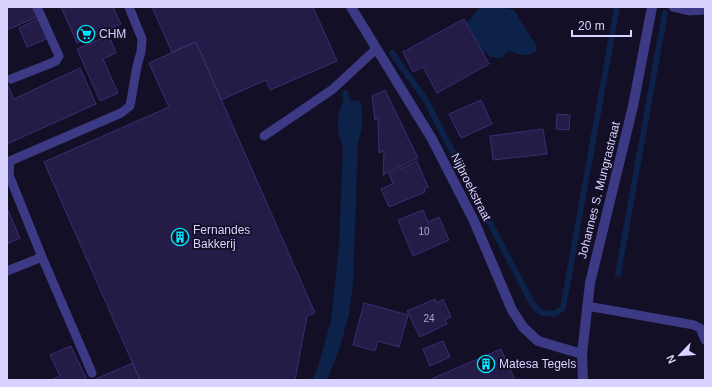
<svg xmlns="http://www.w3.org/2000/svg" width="712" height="387" font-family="Arial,sans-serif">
	<rect width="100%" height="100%" fill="#130f26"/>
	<path fill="#0c2248" d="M480,7H497L514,10L536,45L537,50C529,59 519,54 509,51L501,58L490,57L487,53H483L467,23Z
		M344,99L360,101C363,115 364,128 358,141L353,282L349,315L339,350L327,380H312L318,367L331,320L339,246L343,147C336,130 336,117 344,99Z"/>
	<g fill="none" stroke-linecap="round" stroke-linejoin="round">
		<path stroke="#0c2248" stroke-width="6" d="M392,53L425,99L533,305L542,313L554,314L563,308L617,7
			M345,93L348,107
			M618,274L665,13"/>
	</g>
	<path fill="#241b47" stroke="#3b2d73" d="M7,7H32L37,17L7,30Z
		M61,7H113L121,24L77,43Z
		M152,7H313L337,61L270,90L266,80L221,100L196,42L172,52Z
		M40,18L49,38L27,47L19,28Z
		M464,19L489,64L437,93L423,67L413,72L403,52Z
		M109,35L116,53L103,59L118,93L100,101L77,49Z
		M196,42L315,313L307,316L295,380H140L44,162L169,107L149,63Z
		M80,68L96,104L7,144V84L14,99Z
		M385,90L418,158L383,175L384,151L379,153L378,118L375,120L372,96Z
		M481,100L492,124L461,138L449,114Z
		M557,114L570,115L569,130L556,129Z
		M543,129L547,154L493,160L490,136Z
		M417,161L428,187L424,189L425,192L389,207L381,189L393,184L389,174Z
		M7,208L20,238L7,244Z
		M423,210L428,222L439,217L449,240L413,256L398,220Z
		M435,299L437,303L443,299L451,317L445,320L447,324L420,337L407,311Z
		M364,303L408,315L399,347L378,341L375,351L353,345Z
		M443,341L450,357L430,366L423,349Z
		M71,346L87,380H51L60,376L50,355Z
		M501,349L515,380H429Z
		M133,363L140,380H93Z"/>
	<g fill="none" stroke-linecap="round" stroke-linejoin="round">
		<path stroke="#3d3a85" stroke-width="9" d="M673,7L689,11L705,10
			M11,79L49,64L56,61L59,56L37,7
			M264,136L333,89L376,49
			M7,271L42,257
			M587,306L694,325L700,328L705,340
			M92,373L42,257L9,175L10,161L121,113L130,106L137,66L141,52L142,39L129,7"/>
		<path stroke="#3d3a85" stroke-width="10" d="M351,7L432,139L474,221L512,310L523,327L538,341L582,354"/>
		<path stroke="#3d3a85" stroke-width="10" d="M583,380L582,354L590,283L633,106L652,7"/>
	</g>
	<defs>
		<symbol id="supermarket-ring" viewBox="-11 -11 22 22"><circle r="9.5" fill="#130f26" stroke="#00e5ff" stroke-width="1.5"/><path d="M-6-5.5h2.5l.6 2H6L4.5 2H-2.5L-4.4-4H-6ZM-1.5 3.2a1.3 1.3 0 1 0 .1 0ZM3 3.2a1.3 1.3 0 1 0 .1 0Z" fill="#00e5ff"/></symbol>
		<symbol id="building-ring" viewBox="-11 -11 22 22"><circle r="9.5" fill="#130f26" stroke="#00e5ff" stroke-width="1.5"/><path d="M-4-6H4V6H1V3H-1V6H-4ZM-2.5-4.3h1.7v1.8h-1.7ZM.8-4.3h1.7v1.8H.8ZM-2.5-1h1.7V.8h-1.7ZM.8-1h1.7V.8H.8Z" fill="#00e5ff"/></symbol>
	</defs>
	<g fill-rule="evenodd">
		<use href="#supermarket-ring" x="76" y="24" width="20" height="20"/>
		<use href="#building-ring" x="170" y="227" width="20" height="20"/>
		<use href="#building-ring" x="476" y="354" width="20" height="20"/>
	</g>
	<g text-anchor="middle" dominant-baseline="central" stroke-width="3.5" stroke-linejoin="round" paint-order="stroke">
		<g font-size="10" fill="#aca6d1">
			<text x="424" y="231">10</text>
			<text x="429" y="318">24</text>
		</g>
		<g font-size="12" fill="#d9d4ff" stroke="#130f26" text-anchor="start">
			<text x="99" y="34">CHM</text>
			<text x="193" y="230">Fernandes<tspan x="193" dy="14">Bakkerij</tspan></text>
			<text x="499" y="364">Matesa Tegels</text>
		</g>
		<g font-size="12" fill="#d9d4ff" stroke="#130f26">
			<text transform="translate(471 187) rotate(63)">Nijbroekstraat</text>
			<text transform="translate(599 190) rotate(-76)">Johannes S. Mungrastraat</text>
		</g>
	</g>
	<rect width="712" height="387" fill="none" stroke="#d9d4ff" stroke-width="16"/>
	<g transform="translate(680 355) rotate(245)" stroke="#130f26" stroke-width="3" paint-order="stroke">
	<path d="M0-3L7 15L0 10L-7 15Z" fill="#d9d4ff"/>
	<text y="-6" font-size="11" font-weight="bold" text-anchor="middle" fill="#d9d4ff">N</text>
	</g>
	<path d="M572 30v6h59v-6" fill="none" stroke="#d9d4ff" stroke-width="2"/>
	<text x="578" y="30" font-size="12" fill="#d9d4ff" stroke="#130f26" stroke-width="3" paint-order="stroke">20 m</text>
</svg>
